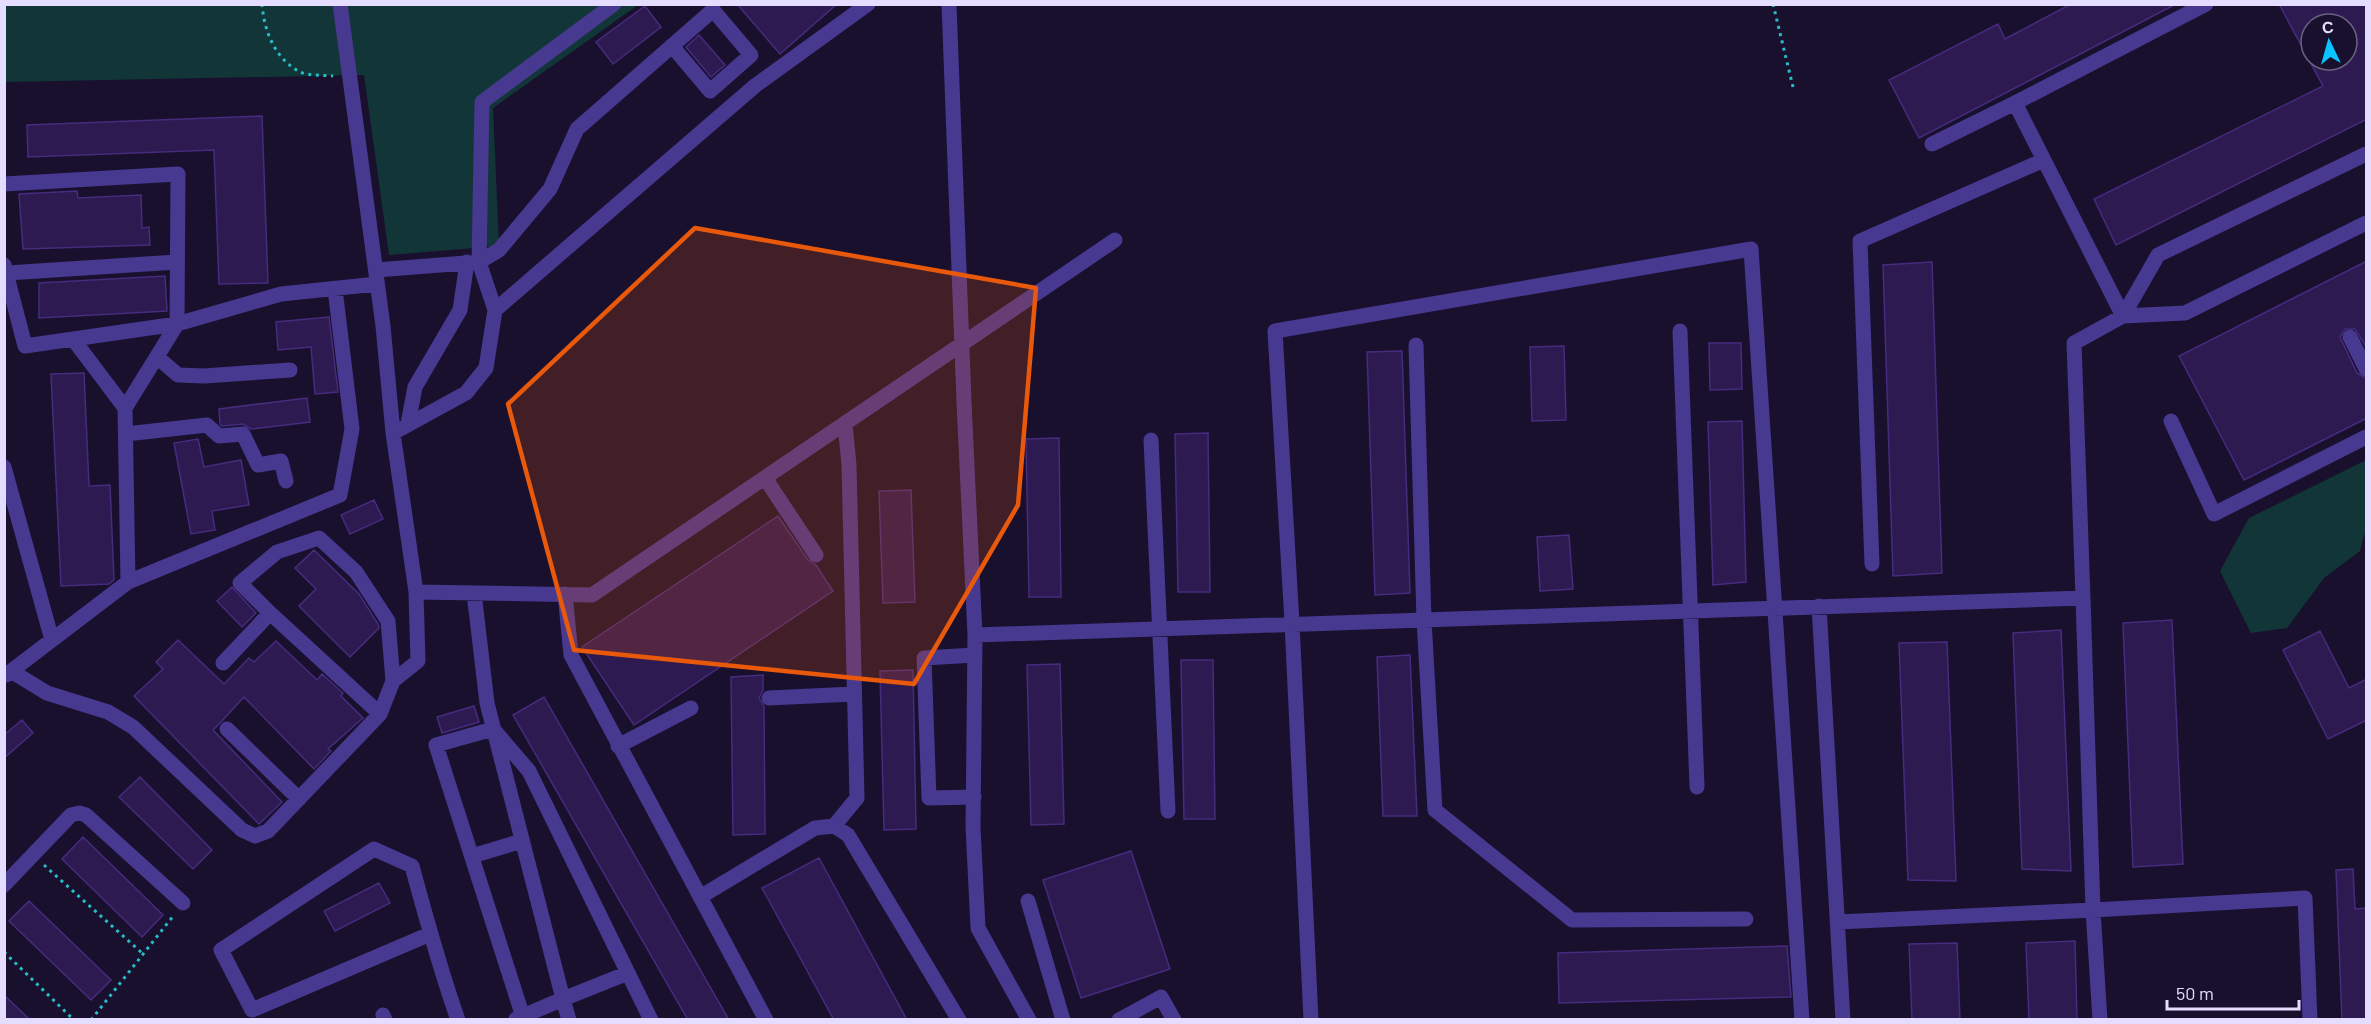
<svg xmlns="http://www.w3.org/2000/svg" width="2371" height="1024" font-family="Barlow,sans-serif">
	<rect width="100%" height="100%" fill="#19102e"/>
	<path fill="#123538" d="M4,5H638L493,108L499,246L389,255L364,75L5,82Z
		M2366,460V529L2360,551L2324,578L2287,628L2251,633L2220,571L2249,518Z"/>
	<path fill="#2d1a50" stroke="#462b7e" stroke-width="1.5" fill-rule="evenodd" d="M737,4H837L780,54Z
		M2071,4H2176L1919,138L1889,80L1998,24L2005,39Z
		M2279,4H2367V119L2116,245L2094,199L2323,86ZM2311,24H2347V60H2311Z
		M645,6L661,27L613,64L596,42Z
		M699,35L725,65L711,77L686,47Z
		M262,116L268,283L219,284L214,150L28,157L27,125Z
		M77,191L78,198L141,195L142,228L149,227L150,245L23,249L19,194Z
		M2367,261V348L2355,329H2345L2340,337L2357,373L2367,379V418L2244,480L2179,356Z
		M1932,262L1942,573L1893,576L1883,265Z
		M165,276L167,311L39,318V283Z
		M329,317L338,392L315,394L311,347L278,350L276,322Z
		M1709,343H1741L1742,389L1710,390Z
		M1564,346L1566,420L1532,421L1530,347Z
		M1402,351L1410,593L1375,595L1367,352Z
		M84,373L89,486L110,485L114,580L109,584L61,586L51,374Z
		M307,398L310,422L251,429L243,424L222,426L220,424L219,409Z
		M1742,421L1746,582L1713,585L1708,422Z
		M1208,433L1210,592H1178L1175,434Z
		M1059,438L1061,597H1029L1026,439Z
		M198,439L204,467L241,460L249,505L212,511L215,530L191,534L174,443Z
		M911,490L915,602L883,603L879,491Z
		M374,500L383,519L350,534L341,515Z
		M778,516L808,560L816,565L833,591L634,725L582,647Z
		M1569,535L1573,589L1540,591L1537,537Z
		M314,550L359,594L378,624L379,628L350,657L299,606L316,589L295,568Z
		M232,587L256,613L242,627L217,601Z
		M2172,620L2183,864L2133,867L2123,623Z
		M2061,630L2071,871L2022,869L2013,633Z
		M2320,631L2349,688L2367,679V720L2328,739L2283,650Z
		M178,640L224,684L249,658L254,662L276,641L317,680L322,674L343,693L341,696L363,718L328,749L331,751L314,769L244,697L220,723L213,730L282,802L259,824L134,696L163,669L156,662Z
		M1947,642L1956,881L1908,880L1899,643Z
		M1410,655L1417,816H1383L1377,657Z
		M1181,660H1213L1215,819H1184Z
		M1060,664L1064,824L1031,825L1027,665Z
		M913,670L916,829L884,830L880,671Z
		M763,675V690L759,698L764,706L765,834L733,835L731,677Z
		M544,697L729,1020H688L513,715Z
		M474,706L479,722L442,733L437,717Z
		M22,720L33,733L4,758V735Z
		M140,777L212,850L193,869L119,797Z
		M83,837L163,915L142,937L62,859Z
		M1131,851L1170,969L1081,998L1043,880Z
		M819,858L907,1020H834L762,888Z
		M2353,869L2355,909L2367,908V1020H2342L2336,870Z
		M379,883L390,903L335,931L324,911Z
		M29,901L111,980L91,1000L9,921Z
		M2075,941L2077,1020H2029L2026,943Z
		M1957,943L1960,1020H1912L1909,944Z
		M1787,946L1791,997L1559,1003L1558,953Z
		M4,995L30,1020H4Z"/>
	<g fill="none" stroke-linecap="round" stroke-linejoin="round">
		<path stroke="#28bcc7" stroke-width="3" stroke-dasharray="3 4.5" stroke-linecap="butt" d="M262,4C264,31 275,59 300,72C309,76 324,75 333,76
			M1773,4L1793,87
			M44,865L143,954
			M4,952L74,1020
			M91,1020L174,915"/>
		<path stroke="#473890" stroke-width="15" d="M340,4L383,326L393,433L416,592L418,661L393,681
			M949,4L964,402L975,635L973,827L978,928L1029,1020
			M2015,103L2206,4
			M1932,144L2015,103L2123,316
			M4,184L178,174L177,324L25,346L4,265
			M376,270L479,262L482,102L614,4
			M7,273L177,262
			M495,310L756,85L868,4
			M2123,316L2158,255L2366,154
			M1680,331L1697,787
			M2350,337L2366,369
			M73,339L125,408
			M1416,345L1424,620L1435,810L1572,920L1746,919
			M157,357L178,375L204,376L290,370
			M2171,421L2214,514L2366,437
			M408,424L415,387L460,310L467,262
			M393,433L466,393L486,368L495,310L479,262L499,250L550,189L577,129L713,10L751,55L710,91L672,46
			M126,434L207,425L219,436L243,434L258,465L281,461L286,481
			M1151,440L1168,811
			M4,467L52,640
			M765,478L816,555
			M1872,564L1860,241L2044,160
			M128,582L125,408L177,324L281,294L377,284
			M416,592L592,595L1115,240
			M474,593L487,703L563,999L628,973
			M565,594L571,655L766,1020
			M2083,598L2093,910L2100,1020
			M1819,606L1843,1020
			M975,635L2083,598L2074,343L2123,316L2185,313L2366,223
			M223,663L270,613
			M11,671L47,693L108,712L133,727L242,830L255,836L268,831L380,714L393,681L388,621L356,572L319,538L277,552L240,583L270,613L380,714
			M6,675L128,582L340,495L352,429L335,289
			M769,698L854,694
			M227,729L299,799
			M618,746L691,708
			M974,797L929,798L924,658L975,655
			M834,826L857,798L849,465L845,423
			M472,856L522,841
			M4,885L71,815L79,813L86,815L183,903
			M700,897L815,828L834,826L848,835L959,1020
			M1028,901L1063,1020
			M1838,922L2093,910L2305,898L2310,1020
			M430,934L252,1010L221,950L374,849L412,866C426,918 440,969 458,1020
			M383,1015L385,1020
			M516,1019L563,999L569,1020
			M524,1020L436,745L493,729L529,771L651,1020
			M1119,1020L1161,997L1174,1020
			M1311,1020L1292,623L1275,331L1751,249L1802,1020"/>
	</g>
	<path fill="#e8590c" fill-opacity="0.2" stroke="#e8590c" stroke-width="4.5" stroke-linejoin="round" d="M695,228L1036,288L1018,505L914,684L574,650L508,404Z"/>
	<rect width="2371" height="1024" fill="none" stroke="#e5ddff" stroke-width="12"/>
	<g transform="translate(2329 42) rotate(355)"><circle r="28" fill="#19102e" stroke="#6b6282" stroke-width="1.5"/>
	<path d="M0-4.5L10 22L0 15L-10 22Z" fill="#09c5ff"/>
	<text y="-9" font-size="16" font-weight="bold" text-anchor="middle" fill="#e5ddff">С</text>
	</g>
	<path d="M2167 1000v9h132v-9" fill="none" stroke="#e5ddff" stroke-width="3"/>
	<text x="2176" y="1000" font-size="18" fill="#e5ddff" stroke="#19102e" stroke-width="4.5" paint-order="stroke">50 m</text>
</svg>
